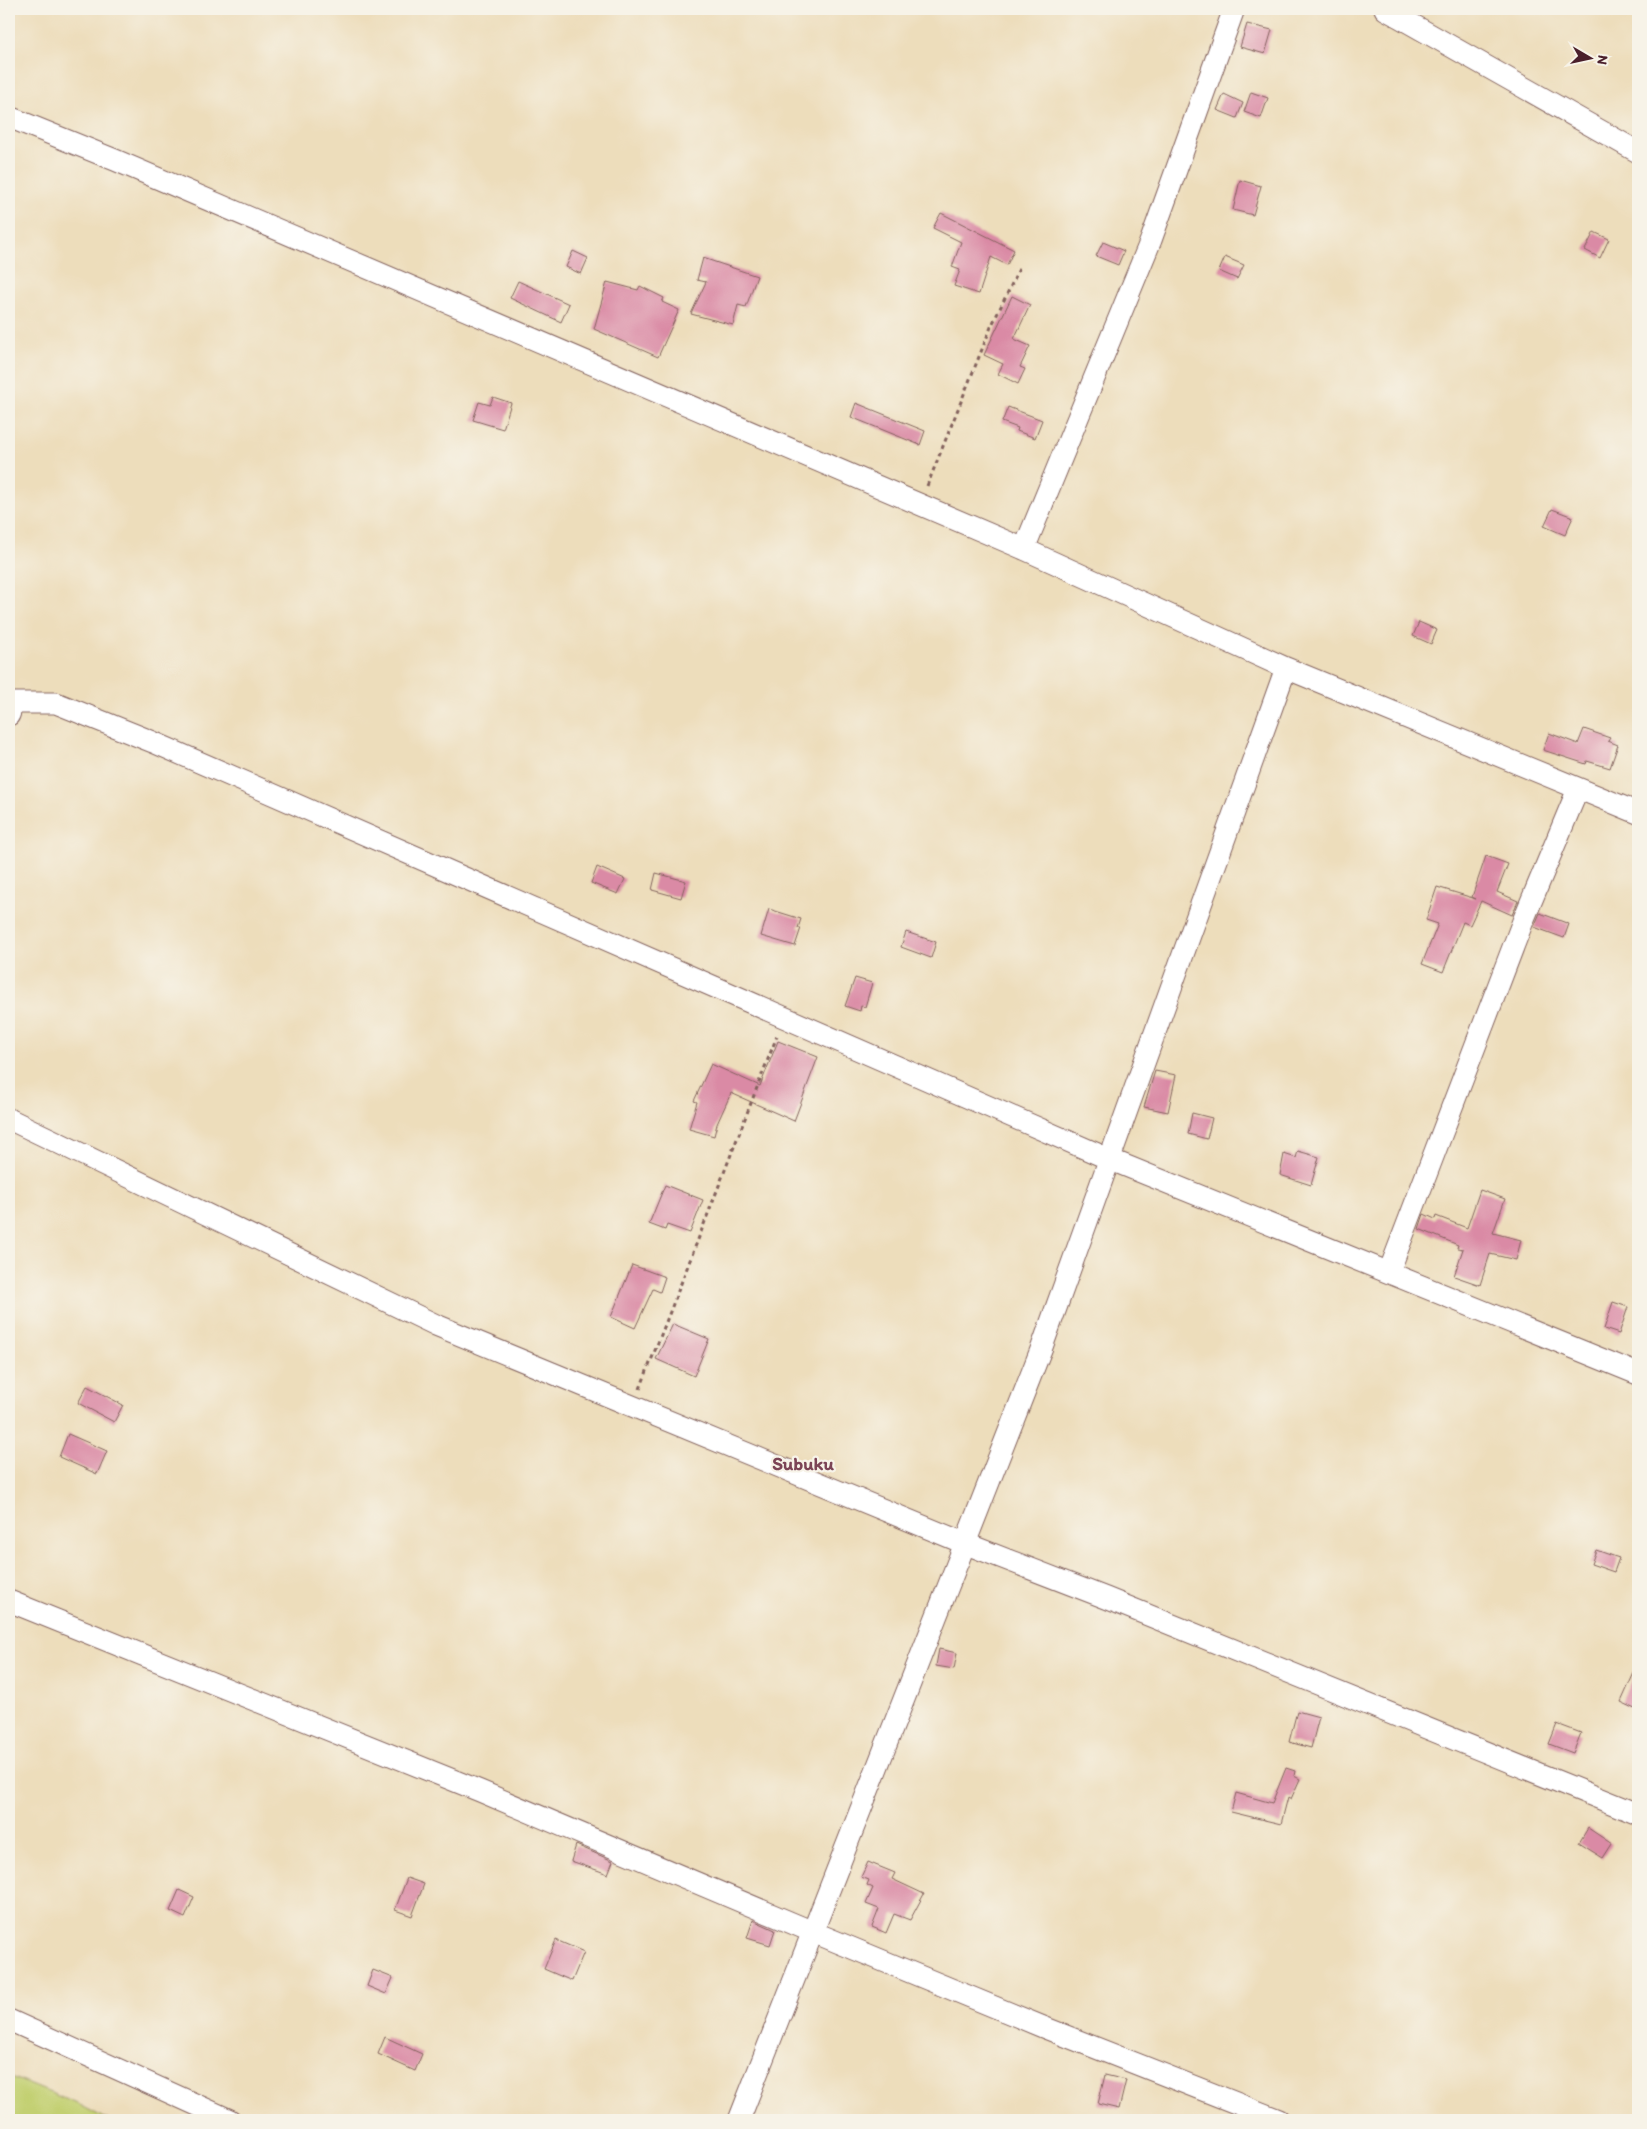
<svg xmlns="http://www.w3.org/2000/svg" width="1647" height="2129" font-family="Itim,sans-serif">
	<rect width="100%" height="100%" fill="#f7f3e8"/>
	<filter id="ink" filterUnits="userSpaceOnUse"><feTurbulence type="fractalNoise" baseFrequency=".02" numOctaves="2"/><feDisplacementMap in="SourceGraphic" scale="10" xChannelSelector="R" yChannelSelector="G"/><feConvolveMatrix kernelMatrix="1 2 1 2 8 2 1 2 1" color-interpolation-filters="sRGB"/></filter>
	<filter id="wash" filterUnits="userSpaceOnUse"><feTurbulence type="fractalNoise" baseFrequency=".0096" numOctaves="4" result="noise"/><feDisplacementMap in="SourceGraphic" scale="20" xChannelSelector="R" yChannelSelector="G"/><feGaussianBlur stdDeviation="1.12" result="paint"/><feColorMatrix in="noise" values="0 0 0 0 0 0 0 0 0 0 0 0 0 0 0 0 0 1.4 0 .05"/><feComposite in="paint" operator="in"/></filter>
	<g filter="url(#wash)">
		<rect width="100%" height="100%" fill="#edddbb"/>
		<path fill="#c3d072" stroke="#86784e" d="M9,2076L80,2105L108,2120H9Z"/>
		<g id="blocks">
			<path fill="#da8aa5" d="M1247,24L1272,30L1265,54L1240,47Z
				M1251,92L1268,98L1261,118L1244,112Z
				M1224,94L1243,103L1237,118L1217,110Z
				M1240,180L1261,186L1253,215L1233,210Z
				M941,213L1014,250L1007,265L991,257L979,294L954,286L960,270L952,267L961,242L933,228Z
				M1594,232L1609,239L1600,258L1585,250Z
				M1103,242L1124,251L1118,265L1096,256Z
				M573,251L588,258L581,274L566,267Z
				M1225,257L1244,265L1237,279L1219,271Z
				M703,258L757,276L746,307L738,305L733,325L691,314L706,282L697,280Z
				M518,281L569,304L561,322L510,298Z
				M607,282L638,290L640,286L664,298L662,302L679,310L658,357L594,329Z
				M1012,296L1030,305L1014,339L1030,346L1020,367L1025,369L1018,384L998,374L1003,364L984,355Z
				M493,397L511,403L503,429L473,420L479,402L490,405Z
				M856,403L925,431L920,445L851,417Z
				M1008,407L1042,420L1035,438L1017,431L1018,428L1002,422Z
				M1552,509L1573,517L1565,535L1544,526Z
				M1419,622L1437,630L1431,644L1413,636Z
				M1584,729L1610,738L1608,741L1618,745L1610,768L1587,761L1586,764L1543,750L1549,733L1578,744Z
				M1486,856L1508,864L1497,892L1518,901L1512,915L1481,901L1470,925L1463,922L1443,972L1422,964L1438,924L1426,920L1437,887L1476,899L1472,897Z
				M597,867L625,879L618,894L591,883Z
				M656,873L686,881L681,898L652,890Z
				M769,909L801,919L798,928H801L795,946L761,936Z
				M1540,913L1569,924L1564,938L1534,927Z
				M906,932L936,942L931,958L901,947Z
				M855,978L872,983L865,1007L861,1006L860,1011L845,1006Z
				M778,1041L818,1057L794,1121L731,1093L717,1124L714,1136L689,1129L697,1102L694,1101L711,1064L760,1086Z
				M1155,1071L1176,1075L1168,1112L1144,1107Z
				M1192,1113L1212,1118L1207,1139L1188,1134Z
				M1298,1151L1319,1157L1311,1185L1280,1175L1284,1154L1296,1158Z
				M665,1185L703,1200L690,1233L667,1225L665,1230L649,1224Z
				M1480,1190L1505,1199L1493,1233L1521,1240L1516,1260L1490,1254L1480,1285L1454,1276L1463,1249L1457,1248L1458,1245L1419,1229L1424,1214L1435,1219L1436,1216L1467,1228Z
				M632,1265L665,1277L660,1292L653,1289L635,1328L611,1317Z
				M1613,1302L1628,1307L1619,1334L1604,1329Z
				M673,1324L709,1339L694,1376L656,1359Z
				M87,1386L123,1405L114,1422L78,1403Z
				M68,1434L107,1451L97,1474L59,1457Z
				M1596,1550L1619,1558L1614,1572L1591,1564Z
				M939,1649L957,1653L954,1669L936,1666Z
				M1638,1664V1710L1621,1702Z
				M1297,1711L1319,1717L1311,1748L1289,1742Z
				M1557,1724L1581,1733L1573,1753L1549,1744Z
				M1286,1768L1295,1771L1294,1776L1300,1779L1291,1799L1288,1797L1281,1824L1231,1812L1236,1793L1272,1803Z
				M1588,1828L1612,1844L1603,1858L1579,1843Z
				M576,1845L613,1861L608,1874L571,1861Z
				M868,1862L895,1873L892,1879L924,1894L910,1920L894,1914L886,1933L872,1927L879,1909L866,1904L873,1888L867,1885L869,1880L861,1877Z
				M407,1878L424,1884L412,1916L395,1910Z
				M179,1890L194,1897L185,1918L170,1911Z
				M753,1920L775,1930L770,1945L747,1938Z
				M556,1940L584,1952L572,1981L544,1969Z
				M373,1970L393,1978L386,1994L367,1986Z
				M385,2037L422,2054L415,2071L378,2054Z
				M1105,2075L1126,2080L1119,2109L1098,2104Z"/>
		</g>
	</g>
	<g filter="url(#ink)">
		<use href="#blocks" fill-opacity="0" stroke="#83625d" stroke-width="1"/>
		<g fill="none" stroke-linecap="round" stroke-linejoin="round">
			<defs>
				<path id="minor" d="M1385,9L1638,152
					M9,117L115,160L1024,549L1286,668L1042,1347L739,2120
					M1024,549L1151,240L1234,9
					M1286,668L1638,813
					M9,715L13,703H56L153,742L1109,1159L1638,1374
					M9,1119L436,1325L964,1543L1106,1598L1638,1814
					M1389,1272L1523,921L1578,789
					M9,1601L480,1791L813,1932L1043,2027L1279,2120
					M9,2020L230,2120"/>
			</defs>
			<use href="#minor" stroke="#83625d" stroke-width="23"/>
			<path stroke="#83625d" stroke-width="3" stroke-dasharray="4 4" stroke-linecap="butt" d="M927,486L991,327L1019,269
				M640,1389L777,1036"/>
			<use href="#minor" stroke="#fff" stroke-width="21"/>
		</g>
	</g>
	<g text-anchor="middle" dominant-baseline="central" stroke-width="4.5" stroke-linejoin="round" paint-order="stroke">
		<g font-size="19" font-weight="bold" fill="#7c4456" stroke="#f7f3e8">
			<text x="803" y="1463">Subuku</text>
		</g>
	</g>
	<rect width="1647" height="2129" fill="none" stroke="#f7f3e8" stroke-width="30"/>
	<g transform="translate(1590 58) rotate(99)" stroke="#f7f3e8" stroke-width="4" paint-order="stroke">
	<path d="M0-4L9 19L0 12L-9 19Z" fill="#4a1f2b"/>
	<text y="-8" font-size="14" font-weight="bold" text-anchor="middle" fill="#4a1f2b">N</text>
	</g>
</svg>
